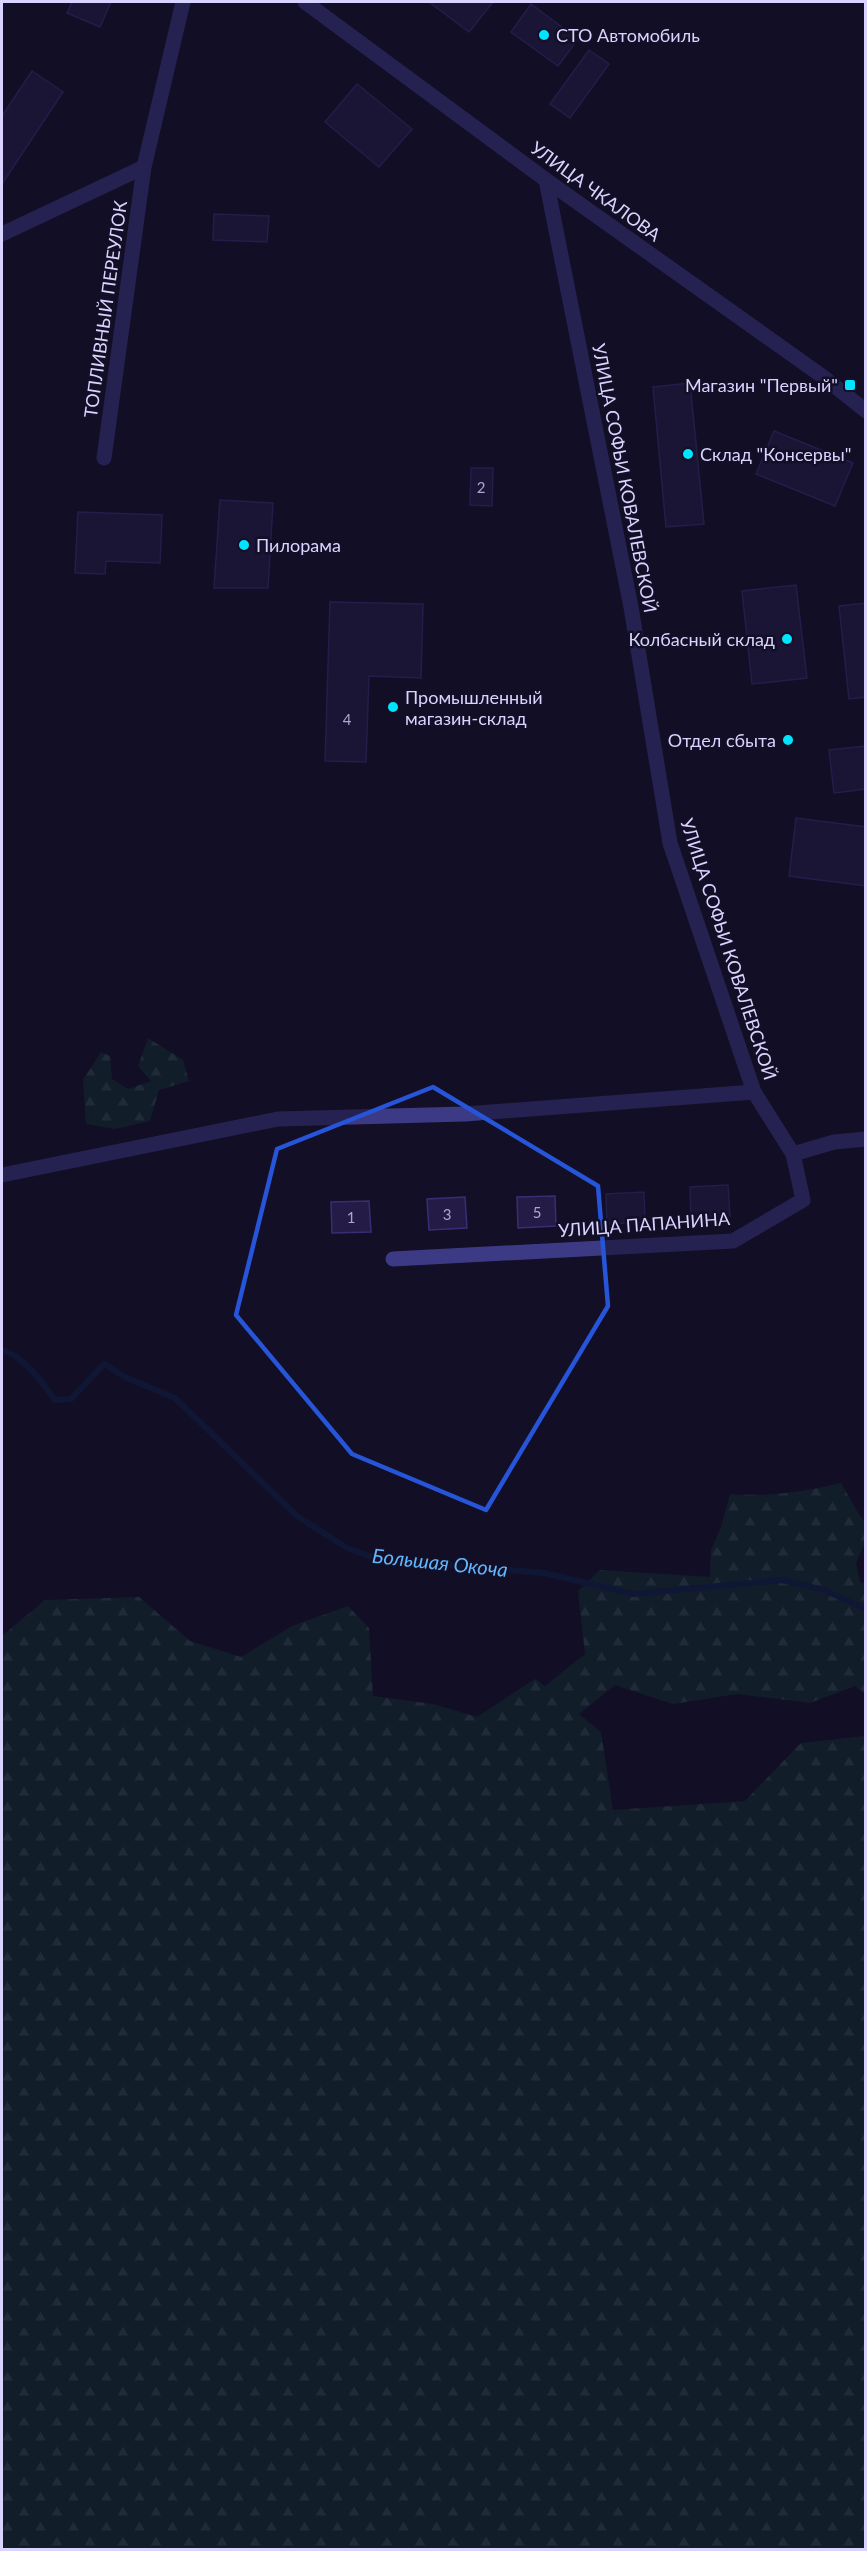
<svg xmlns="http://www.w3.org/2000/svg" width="867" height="2551" font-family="Lato,sans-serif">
	<defs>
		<pattern id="forest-firs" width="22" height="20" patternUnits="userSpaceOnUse" patternTransform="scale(1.5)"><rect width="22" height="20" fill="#12302f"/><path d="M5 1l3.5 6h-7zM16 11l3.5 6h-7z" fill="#344d4e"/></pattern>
	</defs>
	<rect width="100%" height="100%" fill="#130f26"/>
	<path fill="url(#forest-firs)" d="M148,1038L183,1060L189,1081L159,1090L150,1121L115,1129L86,1124L83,1080L101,1052L110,1056L112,1079L128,1089L151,1081L138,1066Z
		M841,1483L860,1516L865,1521V1543L856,1563L860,1582L865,1584V1694L855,1686L810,1703L737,1694L673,1704L615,1685L579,1714L601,1732L613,1810L745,1801L801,1743L865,1736V2549H2V1636L45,1600L139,1597L190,1641L241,1657L292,1626L348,1606L369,1628L373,1696L433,1704L477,1717L535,1679L545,1686L585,1654L578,1591L600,1570L710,1577L711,1550L721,1527L730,1494C768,1497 804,1492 841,1483Z"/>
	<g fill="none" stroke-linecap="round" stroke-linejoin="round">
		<path stroke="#0c2248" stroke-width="6" d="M2,1350C25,1357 41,1381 55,1400L71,1399L104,1364L127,1378L175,1398L297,1516L347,1548L377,1559L544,1573L633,1594L782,1580L824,1590L866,1609"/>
	</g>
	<path fill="#241b47" stroke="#3b2d73" stroke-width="1.5" d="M72,2H111L100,27L67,13Z
		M429,2H493L469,32Z
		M531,4L578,39L558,66L511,32Z
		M589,50L609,64L570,118L550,104Z
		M32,71L63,92L2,184V116Z
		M357,84L412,129L379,167L325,122Z
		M214,214L269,216L267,242L213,240Z
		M690,383L704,524L666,527L653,387Z
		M774,431L853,463L835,506L756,474Z
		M471,468H493L492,506L470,505Z
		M220,500L273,503L268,588H214Z
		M78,512L162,515L160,563L106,561L105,574L75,573Z
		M796,585L807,678L752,684L742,591Z
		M330,602L423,604L421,678L369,676L366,762L325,761Z
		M866,603V697L849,699L839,606Z
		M866,746V789L834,793L829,750Z
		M796,818L866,827V886L789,876Z
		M728,1185L730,1216L691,1217L690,1187Z
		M644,1192L645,1222L607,1224L606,1194Z
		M555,1196L556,1226L518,1228L517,1197Z
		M465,1197L467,1228L429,1230L427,1199Z
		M369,1201L371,1232L332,1233L331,1202Z"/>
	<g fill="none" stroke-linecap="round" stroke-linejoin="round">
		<path stroke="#3d3a85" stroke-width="15" d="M305,2L546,180L822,376L866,411
			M546,180L631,607L670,843L754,1092L793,1154
			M2,234L144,167
			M104,458L144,167L183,2
			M2,1175L278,1119L465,1114L754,1092
			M393,1259L733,1241L803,1200L793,1154L834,1142L866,1139"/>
	</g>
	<path d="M0 0H867V2551H0ZM433,1087L598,1186L608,1306L486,1510L352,1454L236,1315L277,1149Z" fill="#130f26" fill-opacity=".55" fill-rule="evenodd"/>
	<path fill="none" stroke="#2655da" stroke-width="4.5" stroke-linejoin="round" d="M433,1087L598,1186L608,1306L486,1510L352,1454L236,1315L277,1149Z"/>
	<g fill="#00e5ff" stroke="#130f26" stroke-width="2">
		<circle cx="544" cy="35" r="6"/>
		<rect x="844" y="379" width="12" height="12" rx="3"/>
		<circle cx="688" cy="454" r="6"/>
		<circle cx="244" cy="545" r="6"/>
		<circle cx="787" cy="639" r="6"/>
		<circle cx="393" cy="707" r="6"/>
		<circle cx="788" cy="740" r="6"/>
	</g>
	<g text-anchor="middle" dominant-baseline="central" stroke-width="5" stroke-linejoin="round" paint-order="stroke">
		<g font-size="15" fill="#aca6d1">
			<text x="481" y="487">2</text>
			<text x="347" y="719">4</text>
			<text x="537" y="1212">5</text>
			<text x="447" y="1214">3</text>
			<text x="351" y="1217">1</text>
		</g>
		<g font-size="18" fill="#d9d4ff" stroke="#130f26" text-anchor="start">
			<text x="556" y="35">СТО Автомобиль</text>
			<text x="838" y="385" text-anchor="end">Магазин "Первый"</text>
			<text x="700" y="454">Склад "Консервы"</text>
			<text x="256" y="545">Пилорама</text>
			<text x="775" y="639" text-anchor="end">Колбасный склад</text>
			<text x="405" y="697">Промышленный<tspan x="405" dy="21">магазин-склад</tspan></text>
			<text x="776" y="740" text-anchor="end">Отдел сбыта</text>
		</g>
		<g font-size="18" fill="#d9d4ff" stroke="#130f26">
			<text transform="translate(596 191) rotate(36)">УЛИЦА ЧКАЛОВА</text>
			<text transform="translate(105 309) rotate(-82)">ТОПЛИВНЫЙ ПЕРЕУЛОК</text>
			<text transform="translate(625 478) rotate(79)">УЛИЦА СОФЬИ КОВАЛЕВСКОЙ</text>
			<text transform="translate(729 949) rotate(72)">УЛИЦА СОФЬИ КОВАЛЕВСКОЙ</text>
			<text transform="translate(644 1224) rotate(-4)">УЛИЦА ПАПАНИНА</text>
		</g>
		<g font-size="20" font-style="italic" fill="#62b6ff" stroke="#130f26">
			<text transform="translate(440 1562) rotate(6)">Большая Окоча</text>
		</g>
	</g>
	<rect width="867" height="2551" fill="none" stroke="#d9d4ff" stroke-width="6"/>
</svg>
